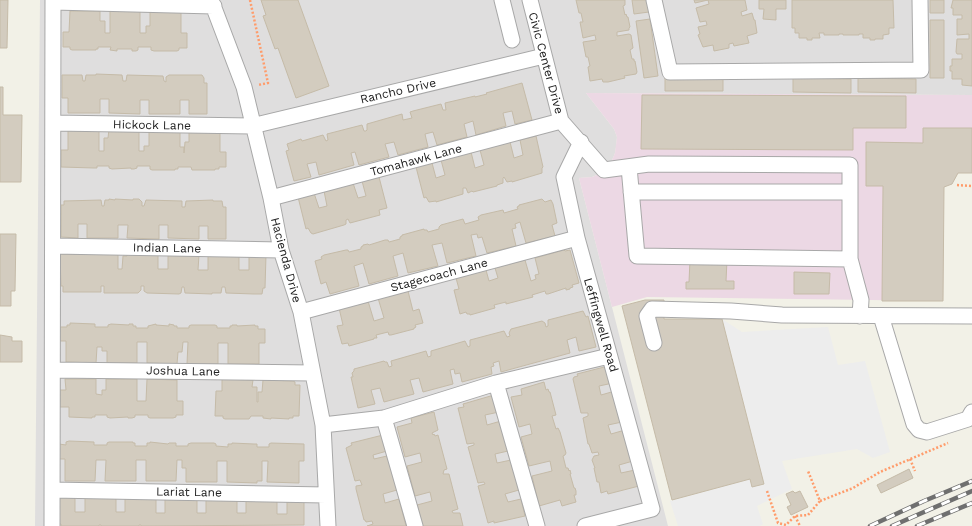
<svg xmlns="http://www.w3.org/2000/svg" width="972" height="526" font-family="'Work Sans',sans-serif">
	<rect width="100%" height="100%" fill="#f2f1e7"/>
	<path fill="#dfdede" d="M40,0H972V95L586,93L614,129L617,137L616,147L615,153L610,165L599,174L592,177L579,178L668,526H35Z"/>
	<path fill="#ecd8e4" d="M586,93L972,95V173H958L952,184L944,187L943,301L647,297L612,307L579,178L592,177L599,174L610,165L615,153L617,137L614,129Z"/>
	<path fill="#ededed" d="M722,319L742,332L828,327L838,365L865,361L890,452L873,458L857,449L782,461L792,489L757,506L763,524L760,526H678L670,501L750,479L752,487L764,484Z"/>
	<path fill="#d3ccbf" stroke="#c5bba8" d="M0,0H8L7,48H0Z
		M261,0H298L329,86L296,98L278,48L275,49L263,16L266,15Z
		M576,0H625V5L623,6L625,15L626,14L627,17H628L630,27L629,28V30L617,32V36L629,34L631,35L633,48L630,50L632,59H634V61H635L637,72L636,74L624,76L625,78L608,82H603L602,79L590,81L588,67L590,66L588,57H586L583,42L596,40L595,35L583,38L580,22H583L581,13H579Z
		M632,0H647L649,12L634,14Z
		M694,0H708L695,3Z
		M708,0H745L747,10L741,12L742,16L752,13L754,20H755L757,33L747,36L749,43L734,46L733,43L729,44V48L714,51L713,45L703,47L698,35L700,34L698,27L707,25L706,21L700,22L696,8L709,4Z
		M759,0H786V9H776V20L763,19L764,9H759Z
		M792,0H893L894,28H889V34L883,35V39H875V40H870V38H863V34H859V35H843V34H839V35H824V33H819L820,38H812V40H807V38H799V33H795V28H792Z
		M930,0H944V13H930Z
		M953,0H972V86L962,85V79H952V71H950V66H952V59H962V54H957L956,52L957,39H969V34L957,35V19H962V15H953V8H951Z
		M70,11H100V21H105V33H110V11H140V33H146V26H150V12H181V33H187V48H179V50L177,51H154L151,50V47H138V50L136,51H132V49H117V51L110,50L111,47H98V49H96V50H72L70,49V47H63V32H69Z
		M650,19L658,76L644,78L636,21Z
		M930,20H944V78H930Z
		M96,74L122,75L123,81H126L127,75L163,76L164,81L166,82V77L169,75H202L204,78V83H207V114H189V100H180V114H149V100H140V114L109,113V99H100V113H68V98H62V75H82L83,81H85L86,75H96Z
		M665,77H723V91H665Z
		M793,78L851,79V93L793,92Z
		M858,78L916,79V93L858,92Z
		M522,83L532,120L515,124L512,111L503,113L506,126L476,135L473,121L464,124L467,137L437,145L433,132L425,134L428,147L398,155L394,142L385,144L389,157L359,165L355,152L351,153L354,165L319,175L316,162L307,164L311,177L294,181L286,151L289,150L287,144L301,139L302,141L323,135L326,141L328,140L327,134L362,125L364,131H366L367,130V124L402,114L403,120L412,118L410,112L413,111L441,104L443,110H446L445,103L475,96V97L487,94L486,93Z
		M0,87H3V115H22L21,182H0Z
		M642,95L906,96V128H853V150L641,149Z
		M923,128H972V173H958L952,184L944,187L943,301H882L883,186H866V142L923,143Z
		M68,129H99V151H104V138H108L109,129L139,130V151H144V146H149V130H180V147H184V153L185,142H189V130H220V152H226V167H219V169H215V170H192L191,167H178V169H175V170H152L150,169V166H137V168L134,169H131V168L112,169L109,168V166H97V168H94L61,167V150H68Z
		M536,136L543,167L542,168V173L512,182V181L507,182L504,177L503,178V183L497,185V186L473,192L472,191L468,193L466,188H463V194L436,202V201L429,202L426,197L424,198L416,167L432,163L436,178L445,175L441,160L471,152L475,168L484,165L480,150L510,142L514,158L523,155L520,140Z
		M379,177L387,208L379,210L380,215L350,223L348,219L346,220V224L344,225L313,234L311,233L308,228L306,229L298,197L314,193L319,208L327,206L324,191L353,183L358,198L366,196L362,181Z
		M109,199L115,200V199L133,200V199H139L142,202V206H144L146,200L182,201V207H185L186,201L213,200V201H222L223,207H226V239H208V226H199V239L168,238V225H159V239L127,238L128,225H118V238H87V224H78V238L61,237V205H64V201L101,200L102,206H104L105,200H109Z
		M542,199L545,202L551,200L553,204L557,223L552,225L555,236L526,243L520,222L515,224L516,228L512,229L516,246L487,253L482,237L478,238L477,234L471,235L476,256L447,263L442,243L432,245L438,266L408,273L403,253L393,256L398,276L369,284L363,263L354,266L359,286L330,294L326,282L321,284L315,261L322,259L321,257L324,255L346,250H348L349,252L361,249V247L363,246V245L368,244L369,245L385,240H388L389,242L400,239V237L402,236V235L424,229V230H427L428,232L439,229V227L441,225L463,219L465,224L479,220L478,217L481,215L503,210L504,213L518,209L517,207L519,206V205Z
		M0,234H16L15,291H11V306H0Z
		M564,250L565,251L570,250L579,283L572,285L573,287L570,288V289L566,290V288L548,294H546L545,291L532,295L533,297L506,304V302L494,305L495,308L470,315V314H467L466,312L460,314L454,290L459,289L456,278L486,270L489,281L498,278L495,268L525,260L531,281L536,279L535,275L539,274L535,258Z
		M60,254H118V269H122L123,256H127V254H158V269H168V254L199,255L198,270H208V255H239V270H249V255H266L265,288H263L262,294H254L226,293L225,287H222L221,293H212V294L185,293L184,287H182L181,293L179,294L147,293L144,291V286H141V290L138,293H104V286H101V292H63V286H61Z
		M690,260H727L726,281H734V289H686V282H689Z
		M794,272L830,273L829,294H794Z
		M408,291L413,311L419,309L423,323L415,325L416,327L414,328V329L391,335H389L388,332L376,335L377,338H374V339L349,346L348,343L342,344L337,326L343,325L339,308L368,301L374,321L384,318L378,298Z
		M645,300H664V319H722L764,484L752,487L750,479L672,500L622,306Z
		M583,311L586,317L588,316L596,347L579,351L576,337L567,340L570,353L501,372L499,361L493,363L494,366L491,367L492,374L462,382L460,373L455,374L454,369L450,370L453,384L423,392L419,378L410,380L414,394L384,402L380,388L371,390L375,404L358,408L351,377H353L352,373L354,371V369L384,361L385,362H387L389,367L392,366L391,361L426,351L428,357L431,356V351L465,341L468,347L470,346V340L504,331L507,337L510,336L509,333L511,329L542,321L545,323L546,327L548,326V320Z
		M70,323L95,324V327H108V325L111,324L129,325V324H133V326H136V328H148V326L156,324V325L169,326V324L174,325V326H177V328H189V326L191,325H215L217,326V328H230V326H232V325H237V326L255,325V326H258V329H265V343H259V364H228V343H218V364H187L188,342H183L182,352H178L177,364L147,363V342H137V363H107V351H102V347H97L96,363L66,362V341H60V327H67V325H70Z
		M0,335L12,337V341H22V362H0Z
		M608,366L613,383L599,386L601,395L615,391L622,422L608,425L611,434L625,430L633,461L619,465L621,473L635,470L639,486L608,494L607,491L601,493L599,482H597L594,468H595L592,460L594,456L599,455L598,452L592,453L589,444H588L583,418L588,416V413H581L573,379L574,377L578,376L577,374Z
		M65,379H96V394L102,395V390H106V379H137V401H146L147,379L177,380V401H183V415H176V417L173,418H150L148,417V415H135V417L132,418H128V417L110,418L107,417V415H95V417H92V418L69,417V407H60V390H66Z
		M222,379L253,380L252,387H257V402H258V392H262L263,380L293,381L295,382V385H300L299,416H293V418H289V419L271,418V419L263,418V416H251L249,419H225L223,418V416H215L216,391H222Z
		M544,382L546,390L548,389L549,392H550L556,415L552,416L556,429L558,428L560,432L566,453L565,455L563,456L566,468H568L569,471L570,470L571,474H570L574,488H575L576,491V495H574L576,502L562,506L560,500L539,506L532,476L552,471L550,461L529,466L521,437L532,434L530,424L519,427L511,397L522,395L521,389Z
		M494,395L499,412L485,415L487,425L501,421L508,451L495,454L497,463L511,460L519,490L505,494L508,502L521,499L525,516L494,523V521L488,523L478,486L485,484L484,482L478,483L468,447L474,445V443L467,444L458,408L464,407L463,404Z
		M434,412L438,430L432,433L433,435L434,434L435,436L438,435L447,469L444,470L443,474H449L458,509L452,511L453,513H460L463,526H423L417,505L432,501L430,492L415,496L407,466L422,462L420,453L405,457L397,427L412,423L411,418Z
		M383,435L387,451L373,455L374,459L387,456L388,460H389L397,490L383,494L385,503L399,499L406,526H367L373,524L372,521L366,522L365,520H364L356,489V486L362,485L360,480L355,481L346,448L352,445L351,443Z
		M69,441L94,442V445H107V443L109,442H133V443H135V446H147V443H150V442L168,444L169,443H176V446H188V444L191,443H214L216,444V446L228,447V444H232V443L254,444H257V447H269V444L271,443L304,444V461H299V483L267,482L268,461H262V481H257V483L227,482V461H217V482H186V468H182V460H177L176,481H146V460H136V481H105L106,460H96L95,481H65V459H59V444L66,445V442Z
		M909,469L913,478L881,493L877,485Z
		M793,491L795,493L800,491L808,507L791,515L787,507L791,505L786,494Z
		M58,496H75V512H85V497H116V512H125V497H156V513H165V497L197,498V513H206V498H237V513H246V498H277V514H287V498H304V525L141,526V525H139V526H101V525H99V526H61V524H58Z"/>
	<g fill="none" stroke-linecap="round" stroke-linejoin="round">
		<defs>
			<path id="minor" d="M211,0L244,87L271,198L281,250L301,312L323,425L328,526
				M502,0L512,40
				M530,0L561,121L604,170L649,164L850,165V259L637,256L629,167
				M654,0L670,72L921,70L920,0
				M53,2L214,6
				M53,123L252,126L544,56
				M581,142L564,177L577,238L652,509L585,526
				M631,192H850
				M271,198L561,121
				M53,246L281,250
				M850,259L861,300L860,316
				M301,312L577,238
				M881,316L914,424L919,430L927,432L968,419L972,412
				M654,343L647,316L652,309L731,311L782,315L972,316
				M53,370L312,373
				M496,383L537,526
				M384,418L415,526
				M323,425L384,418L496,383L609,356
				M52,490L326,495
				M52,526L53,0"/>
		</defs>
		<use href="#minor" stroke="#a8a8a8" stroke-width="17"/>
		<path stroke="#ff9c6b" stroke-width="2.5" stroke-dasharray="2 2" stroke-linecap="butt" d="M250,0L268,83L258,85
			M957,185L972,186
			M910,459L915,471
			M767,491L778,523L786,525L795,516L808,515L820,501L808,471
			M820,501L853,488L880,472L948,443
			M795,516L800,526"/>
		<use href="#minor" stroke="#fff" stroke-width="15"/>
		<defs>
			<path id="rail" d="M870,526L924,501L972,481
				M892,526L972,491
				M917,526L972,503"/>
		</defs>
		<use href="#rail" stroke="#6f6f6f" stroke-width="4.5"/>
		<use href="#rail" stroke="#fff" stroke-width="3" stroke-dasharray="9" stroke-linecap="butt"/>
	</g>
	<g text-anchor="middle" dominant-baseline="central" stroke-width="3" stroke-linejoin="round" paint-order="stroke">
		<g font-size="12" fill="#212121" stroke="#fff">
			<text transform="translate(546 63) rotate(75)">Civic Center Drive</text>
			<text transform="translate(398 91) rotate(-13)">Rancho Drive</text>
			<text transform="translate(152 125) rotate(1)">Hickock Lane</text>
			<text transform="translate(416 160) rotate(-15)">Tomahawk Lane</text>
			<text transform="translate(167 248) rotate(1)">Indian Lane</text>
			<text transform="translate(286 260) rotate(75)">Hacienda Drive</text>
			<text transform="translate(439 275) rotate(-15)">Stagecoach Lane</text>
			<text transform="translate(601 325) rotate(74)">Leffingwell Road</text>
			<text transform="translate(183 371) rotate(1)">Joshua Lane</text>
			<text transform="translate(189 492) rotate(1)">Lariat Lane</text>
		</g>
	</g>
</svg>
